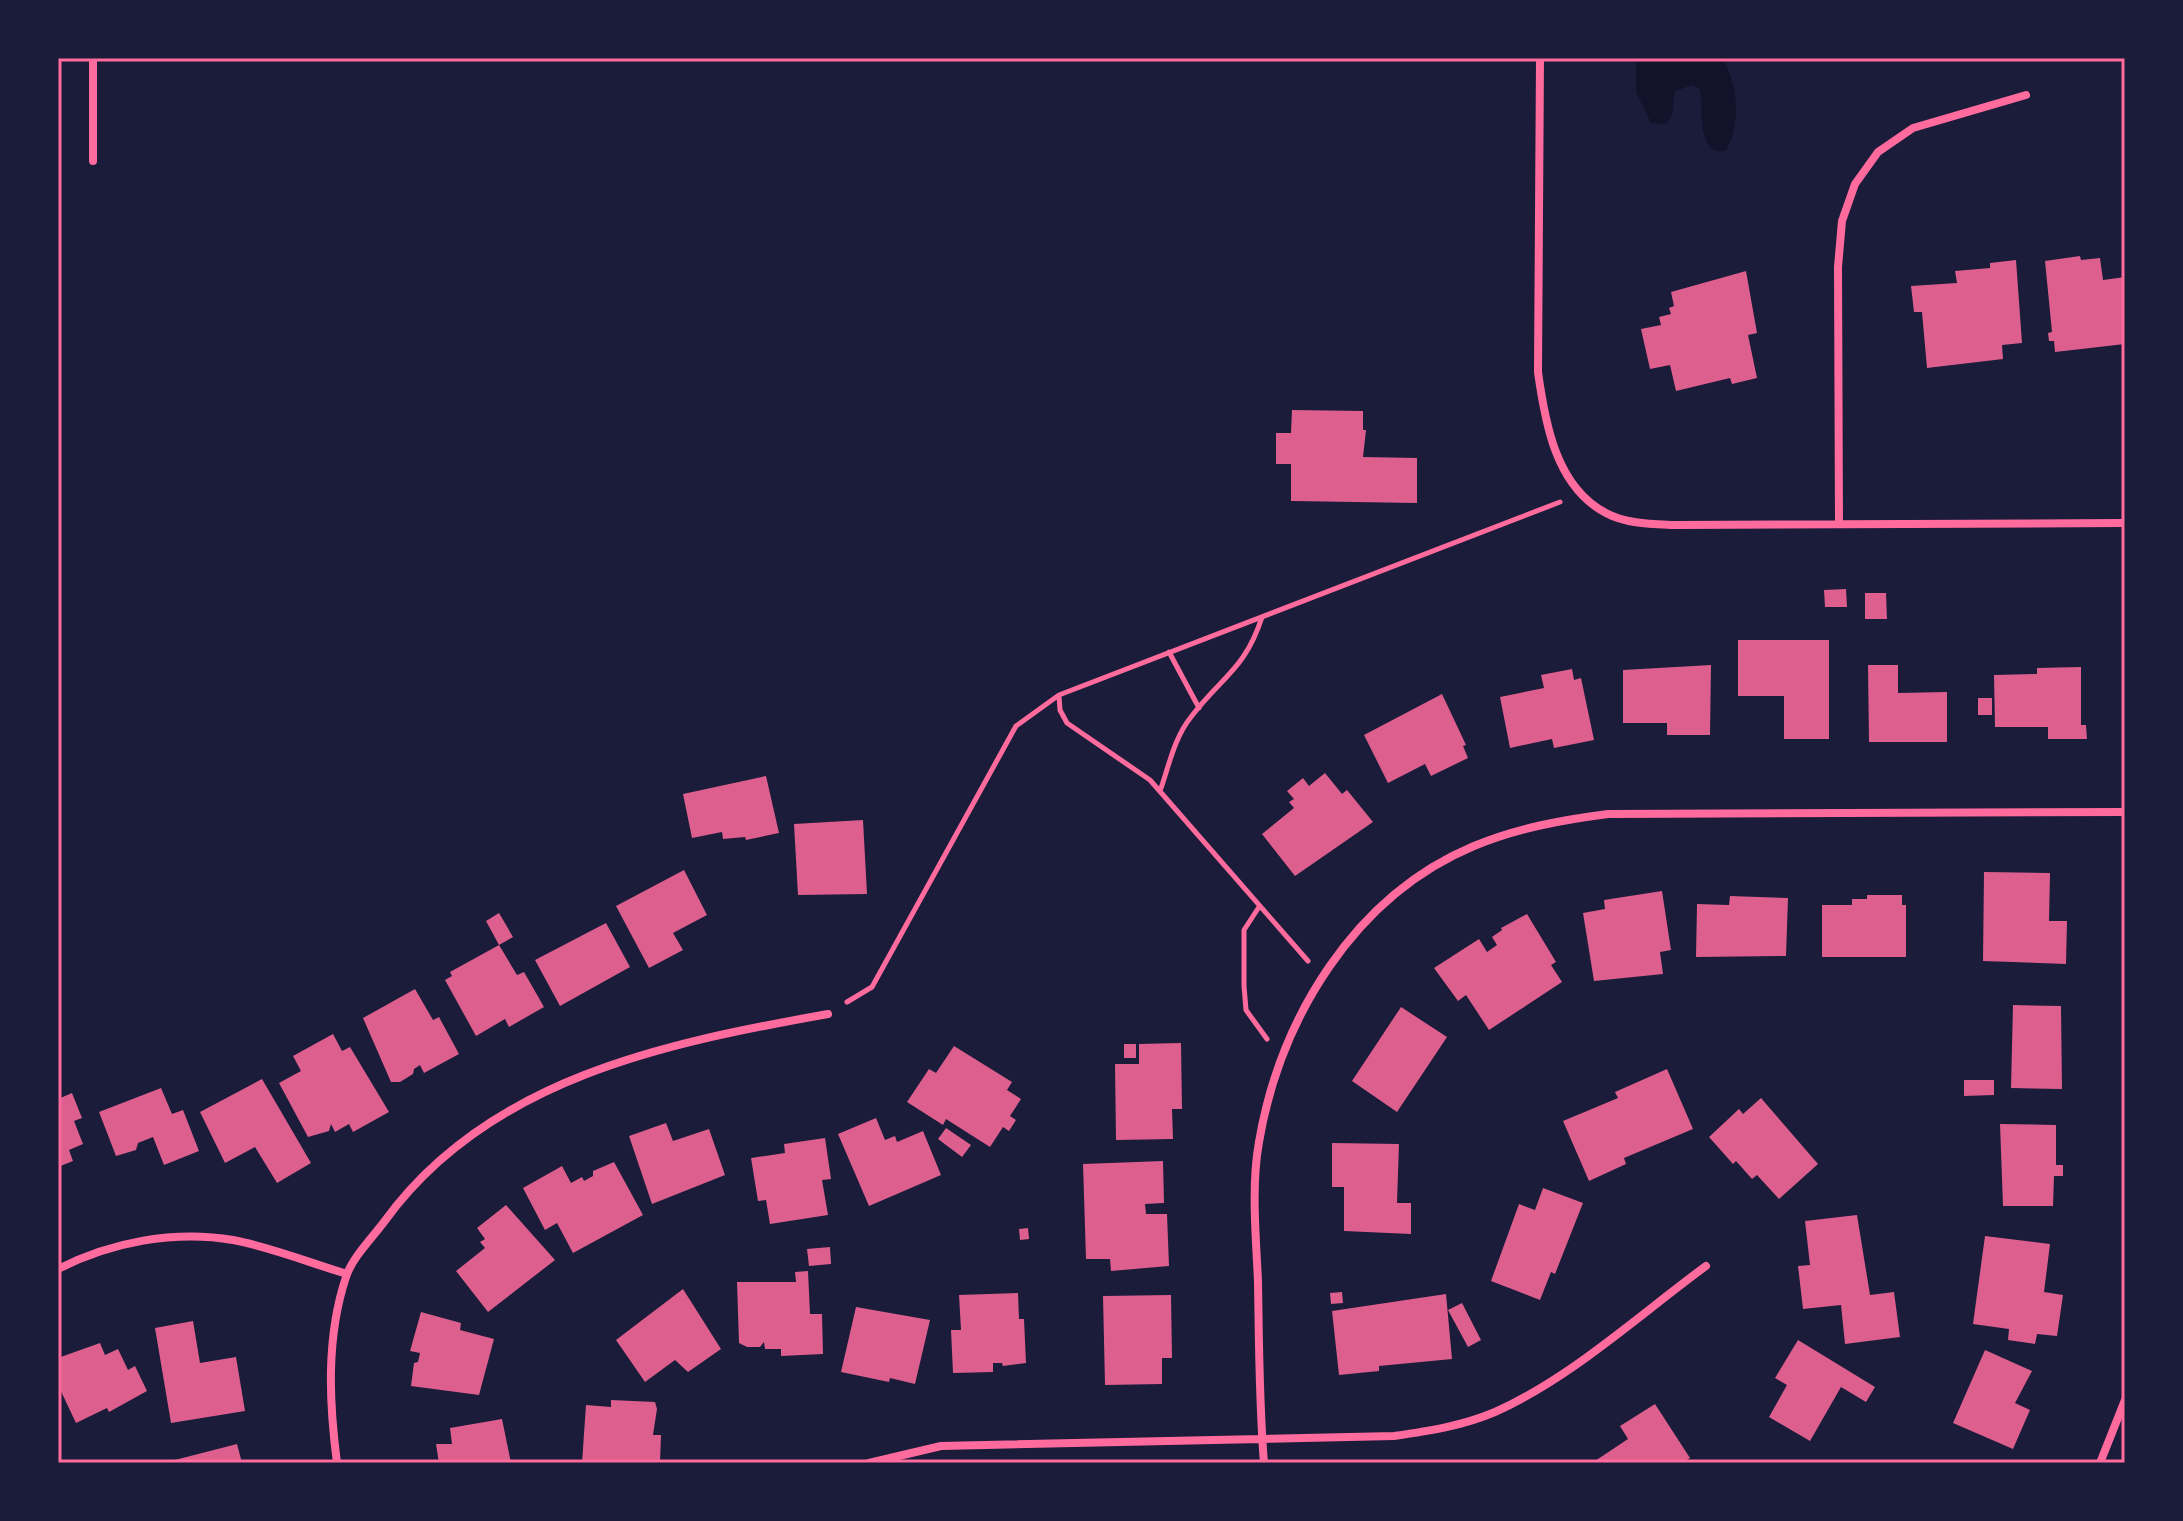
<svg xmlns="http://www.w3.org/2000/svg" width="2183" height="1521" font-family="Inter,sans-serif">
	<rect width="100%" height="100%" fill="#1b1b3a"/>
	<path fill="#12122b" d="M1636,58H1722C1738,82 1742,127 1725,151H1715C1696,137 1705,110 1699,88L1692,85L1675,91L1672,115L1666,124L1651,123L1636,92Z"/>
	<path fill="#dd5f8e" d="M2080,256L2081,260L2100,258L2103,280L2125,277V344L2055,352L2054,341H2049L2048,333L2052,332L2045,261Z
		M2016,260L2022,343L2002,345L2003,359L1927,368L1922,312H1914L1911,286L1957,283L1955,271L1990,268V263Z
		M1746,271L1757,333L1748,335L1757,378L1732,384L1730,378L1676,391L1670,365L1650,369L1641,329L1661,325L1659,317L1671,314L1669,308L1674,306L1671,292Z
		M1292,410L1363,411V430H1366L1363,457L1417,458V503L1291,501V464H1276V433H1291Z
		M1846,589L1847,607H1825L1824,590Z
		M1865,593H1886L1887,619H1865Z
		M1738,640H1829V739H1784V696H1738Z
		M1711,665L1710,735H1667V723H1623V670Z
		M1868,665H1898V693L1947,692V742H1869Z
		M2081,667V725H2086L2087,739H2048V727H1995L1994,675L2037,674V668Z
		M1572,669L1574,680L1581,678L1594,740L1554,748L1552,739L1510,748L1500,697L1544,688L1541,675Z
		M1442,694L1466,745L1463,746L1468,758L1431,776L1425,764L1388,783L1364,735Z
		M1978,698H1992V715H1978Z
		M1325,773L1342,794L1347,790L1373,822L1295,876L1262,834L1294,808L1289,802L1294,799L1287,791L1303,778L1309,786Z
		M766,776L779,833L746,840L745,837L723,839L722,832L692,838L683,794Z
		M863,820L867,894L798,895L794,824Z
		M684,870L707,915L673,933L683,950L649,968L616,906Z
		M1984,872L2050,873L2049,921H2067L2066,964L1983,961Z
		M1662,891L1671,950L1660,952L1663,974L1594,981L1583,913L1605,909L1604,900Z
		M1867,895H1902V905H1906V957H1822V905H1852V899H1867Z
		M1730,896L1788,898L1786,956L1696,957L1697,904L1729,905Z
		M499,913L513,937L499,945L486,921Z
		M1527,914L1556,962L1551,965L1562,982L1489,1030L1466,995L1458,1001L1434,968L1479,939L1487,952L1497,945L1492,937L1502,930L1501,928Z
		M606,923L630,967L560,1006L535,960Z
		M499,945L517,975L524,972L544,1007L509,1027L505,1019L476,1036L445,980L452,976L450,972Z
		M415,989L433,1020L439,1017L459,1054L424,1073L420,1065L414,1069L413,1074L400,1082H391L363,1018Z
		M2013,1005L2061,1006L2062,1089L2011,1088Z
		M1401,1007L1447,1037L1397,1112L1352,1081Z
		M333,1034L342,1051L350,1047L389,1112L353,1132L349,1124L335,1132L331,1124L329,1131L308,1137L279,1083L301,1071L293,1056Z
		M1181,1043L1182,1109H1172L1173,1139L1116,1140L1115,1064H1139V1044Z
		M1124,1044H1136V1058H1124Z
		M954,1046L1012,1082L1007,1090L1021,1099L1010,1116L1016,1120L1009,1131L1003,1127L990,1147L946,1119L943,1125L907,1102L929,1069L936,1073Z
		M1667,1069L1693,1129L1624,1158L1626,1164L1589,1181L1563,1121L1618,1098L1615,1092Z
		M262,1079L311,1163L277,1183L255,1147L225,1163L200,1112Z
		M1964,1080H1994V1095L1964,1096Z
		M161,1088L172,1114L183,1110L199,1151L164,1165L153,1137L138,1143L136,1150L116,1156L99,1112Z
		M72,1093L82,1118L74,1121L83,1144L69,1150L73,1161L58,1167V1099Z
		M1761,1098L1818,1164L1779,1199L1757,1175L1752,1179L1736,1161L1733,1164L1709,1137L1739,1109L1743,1114Z
		M876,1118L885,1140L895,1136L897,1142L923,1131L941,1175L869,1206L838,1134Z
		M666,1123L673,1141L709,1129L725,1175L652,1204L629,1136Z
		M2000,1124L2056,1125V1165H2063V1176H2054L2053,1206H2003Z
		M946,1128L971,1145L962,1157L938,1139Z
		M825,1138L831,1179L822,1180L828,1215L770,1224L766,1200L758,1201L751,1158L785,1153L784,1144Z
		M1332,1143L1399,1144L1397,1203H1411V1234L1344,1231V1187H1332Z
		M1163,1161L1164,1203L1145,1204L1146,1214H1167L1169,1266L1111,1271L1110,1259H1086L1083,1164Z
		M614,1162L643,1215L573,1253L557,1223L545,1230L523,1188L562,1166L571,1183L582,1177L584,1181L593,1176V1171Z
		M1543,1188L1583,1203L1555,1274L1551,1272L1540,1300L1491,1281L1519,1204L1535,1210Z
		M506,1205L555,1260L488,1312L456,1271L485,1248L480,1242L485,1239L477,1228Z
		M1857,1215L1870,1295L1894,1292L1900,1337L1845,1344L1841,1305L1803,1309L1798,1266L1810,1265L1805,1221Z
		M1028,1228L1029,1239L1020,1240L1019,1229Z
		M1985,1236L2050,1244L2044,1292L2063,1295L2057,1336L2037,1334L2035,1344L2008,1340L2009,1329L1973,1324Z
		M830,1247L831,1264L809,1266L807,1249Z
		M808,1271L810,1314H822L823,1354L781,1356V1349H765L764,1342L760,1347H747L739,1343L737,1282H796L795,1272Z
		M683,1289L721,1349L688,1372L675,1360L645,1382L616,1340Z
		M1342,1292L1343,1303L1331,1304L1330,1293Z
		M1018,1293L1019,1319H1024L1026,1363L1003,1366L1002,1363H993V1372L953,1373L951,1330H961L959,1295Z
		M1446,1294L1452,1359L1379,1366V1371L1339,1375L1332,1311Z
		M1171,1295L1172,1358H1162V1384L1105,1385L1103,1296Z
		M1462,1303L1481,1340L1468,1347L1448,1310Z
		M856,1307L930,1320L915,1384L890,1378L889,1382L841,1372Z
		M421,1312L461,1323L460,1330L494,1339L479,1395L411,1386L414,1363L418,1362L420,1353L410,1351Z
		M193,1321L200,1363L236,1357L245,1411L171,1423L155,1328Z
		M1798,1340L1875,1387L1866,1402L1841,1387L1810,1441L1769,1417L1787,1385L1775,1378Z
		M100,1343L105,1355L118,1349L128,1370L135,1366L147,1391L109,1412L107,1408L76,1423L58,1385V1358Z
		M1985,1350L2032,1371L2015,1403L2030,1410L2013,1449L1953,1423Z
		M611,1400L655,1402L657,1409L653,1435H661L660,1463H582L586,1405L611,1407Z
		M1655,1404L1690,1458L1682,1463H1592L1628,1439L1620,1426Z
		M502,1419L511,1463H439L436,1444H452L450,1428Z
		M237,1444L242,1463H167V1462Z"/>
	<g fill="none" stroke-linecap="round" stroke-linejoin="round">
		<path stroke="#ff6b9d" stroke-width="5" d="M1169,652L1199,708
			M1059,696L1060,710L1067,723L1150,780L1308,961
			M1160,791C1169,766 1174,738 1191,717C1221,677 1245,670 1262,617
			M1259,907L1244,930V986L1246,1010L1267,1039
			M847,1002L872,987L1016,726L1059,695L1560,502"/>
		<path stroke="#ff6b9d" stroke-width="8" d="M93,58V161
			M1540,58L1538,372C1545,423 1556,487 1606,513C1626,524 1652,524 1674,525L2125,523
			M1839,523L1838,267L1842,221L1855,184L1878,152L1913,128L2026,95
			M58,1269C111,1242 174,1230 233,1240C271,1247 310,1263 347,1274
			M337,1463C329,1402 326,1337 346,1277C352,1258 372,1238 384,1222C487,1079 665,1043 828,1014
			M869,1463L941,1446L1394,1436C1429,1431 1462,1426 1495,1412C1571,1378 1639,1315 1706,1266
			M1264,1463C1259,1403 1259,1342 1258,1281C1256,1237 1251,1186 1259,1142C1280,1019 1354,896 1474,846C1517,828 1562,820 1608,814L2125,812
			M2100,1463L2125,1400"/>
	</g>
	<rect width="2183" height="1521" fill="none" stroke="#1b1b3a" stroke-width="120"/>
	<rect x="60" y="60" width="2063" height="1401" fill="none" stroke="#ff6b9d" stroke-width="3"/>
</svg>
